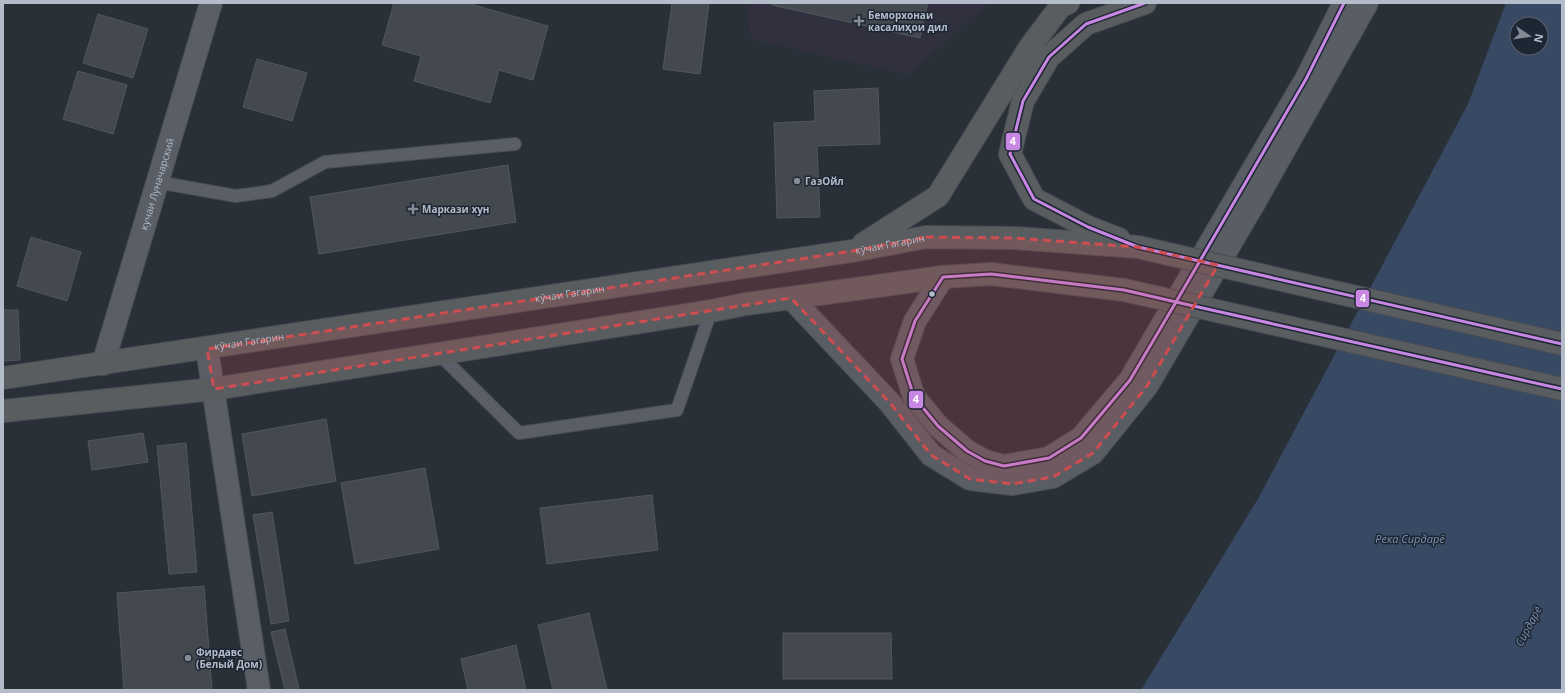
<svg xmlns="http://www.w3.org/2000/svg" width="1565" height="693" font-family="'Open Sans',sans-serif">
	<rect width="100%" height="100%" fill="#2a3038"/>
	<path fill="#31303e" d="M746,3H989L908,75L751,39Z"/>
	<path fill="#384963" fill-rule="evenodd" d="M1506,3H1562V690H1141L1259,497L1468,104ZM1517,24H1541V48H1517Z"/>
	<path fill="#444950" stroke="#52575f" d="M394,3H467L548,26L533,80L499,70L490,103L414,81L421,56L382,45Z
		M672,3H709L700,74L663,69Z
		M773,3H928L920,38L772,5Z
		M98,14L148,29L133,78L83,63Z
		M257,59L307,73L292,121L243,107Z
		M78,71L127,85L113,134L63,119Z
		M878,88L880,144L817,146L820,217L777,218L774,123L815,121L814,91Z
		M508,165L516,222L319,254L310,197Z
		M31,237L81,252L67,301L17,286Z
		M3,310H18L20,360L3,361Z
		M326,419L336,481L252,496L242,434Z
		M143,433L148,462L92,470L88,441Z
		M186,443L197,572L169,574L157,446Z
		M425,468L439,549L355,564L341,483Z
		M652,495L658,550L547,564L540,508Z
		M272,512L289,621L271,624L253,515Z
		M204,586L212,690H124L117,593Z
		M589,613L607,690H553L538,625Z
		M285,629L299,689L294,690H285L271,632Z
		M783,633H891L892,679H783Z
		M516,645L526,690H468L461,659Z"/>
	<g fill="none" stroke-linecap="round" stroke-linejoin="round">
		<defs>
			<path id="lane" d="M157,182L236,196L272,191L325,162L515,144
				M439,354L519,433L677,410L711,311"/>
			<g id="street">
				<path d="M207,349L259,690"/>
				<path id="s1" d="M103,364L211,3"/>
			</g>
			<path id="secondary" d="M943,277L915,321L902,359L914,397L938,426L967,451L985,461L1004,466L1049,458L1081,438L1130,380L1306,79L1344,3
				M791,298L890,403L931,455L970,479L1012,484L1053,477L1093,453L1147,386L1256,200L1367,3"/>
			<g id="highway">
				<path d="M1119,239L1088,227L1034,199L1010,154L1023,101L1049,57L1086,24L1145,3"/>
				<path d="M863,244L938,196L1030,47L1060,7L1068,3"/>
				<path id="s2" d="M3,378L852,251L926,237L1014,238L1138,247"/>
				<path d="M3,411L214,389L711,311L746,304L943,277L991,274L1124,290"/>
			</g>
		</defs>
		<use href="#lane" stroke="#484c53" stroke-width="14"/>
		<use href="#street" stroke="#484c53" stroke-width="24"/>
		<use href="#secondary" stroke="#484c53" stroke-width="24"/>
		<use href="#highway" stroke="#474c53" stroke-width="24"/>
		<use href="#lane" stroke="#5a5e66" stroke-width="12"/>
		<use href="#street" stroke="#5a5e66" stroke-width="22"/>
		<use href="#secondary" stroke="#595d64" stroke-width="22"/>
		<use href="#highway" stroke="#5a5d60" stroke-width="22"/>
		<defs>
			<path id="highway-bridge" d="M1138,247L1562,344
				M1124,290L1562,389"/>
		</defs>
		<use href="#highway-bridge" stroke="#474c53" stroke-width="24" stroke-linecap="butt"/>
		<use href="#highway-bridge" stroke="#5a5d60" stroke-width="22"/>
		<defs>
			<path id="bus-1" d="M1145,3L1086,24L1049,57L1023,101L1010,154L1034,199L1088,227L1138,247L1562,344
				M991,274L1124,290L1176,302L1130,380L1081,438L1049,458L1004,466L985,461L967,451L938,426L914,397L902,359L915,321L943,277Z
				M1176,302L1562,389
				M1176,302L1306,79L1344,3"/>
		</defs>
		<use href="#bus-1" stroke="#1d2633" stroke-width="6"/>
		<use href="#bus-1" stroke="#c787e3" stroke-width="3"/>
	</g>
	<path fill="#ce4d50" fill-opacity="0.2" stroke="#ce4d50" stroke-width="3" stroke-dasharray="8 5" stroke-linejoin="round" d="M926,237L1014,238L1138,247L1218,265L1147,386L1093,453L1053,477L1012,484L970,479L931,455L890,403L791,298L214,389L207,349L852,251Z"/>
	<g fill="#848b96" stroke="#1d2633" stroke-width="1.5">
		<path d="M857 15h4v4h4v4h-4v4h-4v-4h-4v-4h4z"/>
		<circle cx="797" cy="181" r="4"/>
		<path d="M411 203h4v4h4v4h-4v4h-4v-4h-4v-4h4z"/>
		<circle cx="188" cy="658" r="4"/>
	</g>
	<circle fill="#b4bcc9" stroke="#1d2633" stroke-width="1.5" cx="932" cy="294" r="3.5"/>
	<g text-anchor="middle" dominant-baseline="central" stroke-width="3" stroke-linejoin="round" paint-order="stroke">
		<g font-size="10" font-weight="bold" fill="#b4bcc9" stroke="#1d2633" text-anchor="start">
			<text x="868" y="15">Беморхонаи<tspan x="868" dy="12">касалиҳои дил</tspan></text>
			<text x="805" y="181">ГазОйл</text>
			<text x="422" y="209">Маркази хун</text>
			<text x="196" y="652">Фирдавс<tspan x="196" dy="12">(Белый Дом)</tspan></text>
		</g>
		<g font-size="10" fill="#b4bcc9" stroke="#1d2633">
			<text stroke="none"><textPath href="#s1" startOffset="188">кучаи Луначарский</textPath></text>
			<text stroke="none"><textPath href="#s2" startOffset="897">кӯчаи Гагарин</textPath></text>
			<text stroke="none"><textPath href="#s2" startOffset="573">кӯчаи Гагарин</textPath></text>
			<text stroke="none"><textPath href="#s2" startOffset="249">кӯчаи Гагарин</textPath></text>
		</g>
		<g font-size="11" font-style="italic" fill="#7c92b1" stroke="#1d2633">
			<text x="1410" y="538">Река Сирдарё</text>
			<text transform="translate(1528 626) rotate(-62)">Сирдарё</text>
		</g>
	</g>
	<g stroke="#1d2633" stroke-width="1.5">
		<rect x="1005" y="132" width="16" height="19" rx="4" fill="#c787e3"/>
		<rect x="1355" y="289" width="15" height="19" rx="4" fill="#c787e3"/>
		<rect x="908" y="390" width="16" height="19" rx="4" fill="#c787e3"/>
	</g>
	<g font-size="11" text-anchor="middle" font-weight="bold" fill="#fff">
		<text x="1013" y="145">4</text>
		<text x="1363" y="302">4</text>
		<text x="916" y="403">4</text>
	</g>
	<rect width="1565" height="693" fill="none" stroke="#b4bcc9" stroke-width="8"/>
	<g transform="translate(1529 36) rotate(103)"><circle r="19" fill="#1d2633" stroke="#59626f"/>
	<path d="M0-3L7 15L0 10L-7 15Z" fill="#848b96"/>
	<text y="-6" font-size="11" font-weight="bold" text-anchor="middle" fill="#b4bcc9">N</text>
	</g>
</svg>
